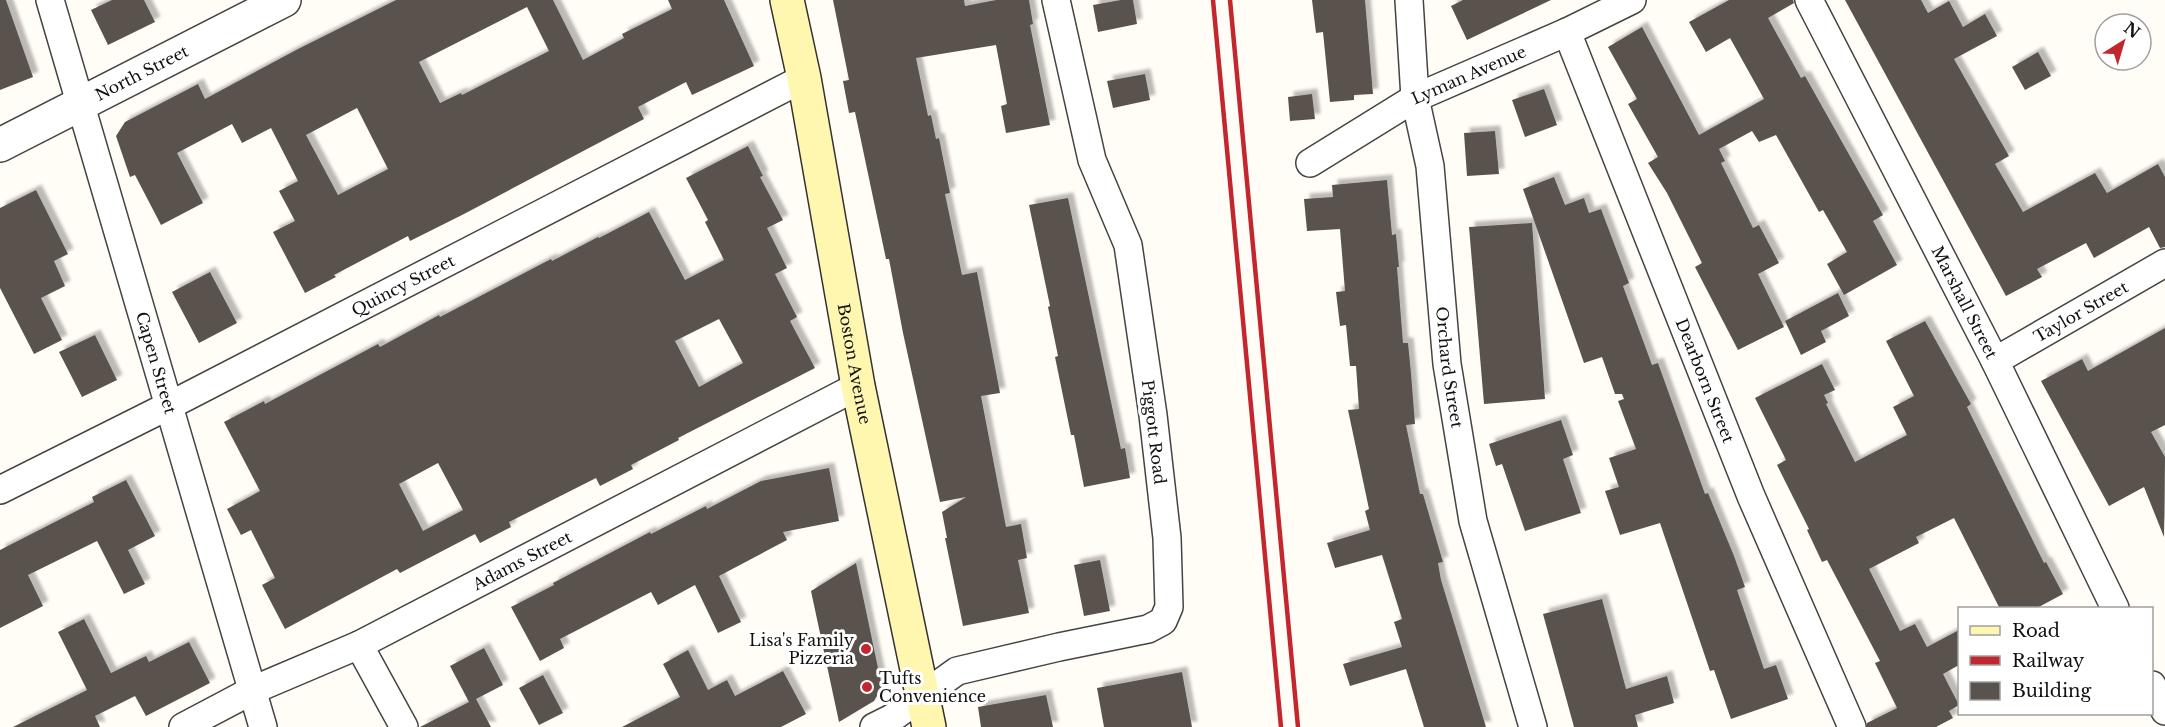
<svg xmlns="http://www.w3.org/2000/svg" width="2165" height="727" font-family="'Libre Baskerville',serif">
	<defs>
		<filter id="shadow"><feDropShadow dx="5.5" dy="-5.5" stdDeviation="1.5" flood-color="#0004"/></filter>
	</defs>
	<rect width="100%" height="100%" fill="#fffdf5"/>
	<path fill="#5a524d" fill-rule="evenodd" filter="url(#shadow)" d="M0,0H6L33,77L0,90Z
		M112,0H144L155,22L108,45L91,10Z
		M396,0H553L583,60L624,38L622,34L672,9L668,0H724L754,66L692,95L686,82L638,107L644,119L462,215L410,241L408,236L334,275L336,277L305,293L273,232L295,221L279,191L298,181L271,128L242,143L232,124L177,153L203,203L161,225L135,175L130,177L116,136L125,122L198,84L205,99L298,49ZM527,7L549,51L462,95L461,93L440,103L419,62ZM357,108L388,169L338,195L306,135Z
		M833,0H964L965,6L996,0H1029L1033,24L1030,25L1050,125L1006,133L1001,106L1007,104L996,45L916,58L928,116L931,115L936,139L939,138L950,193L945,194L962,275L977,272L1000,393L981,396L1006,527L1021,524L1027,558L1018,560L1029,613L963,626L945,538H947L942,512L966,497L940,502L903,333L889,259H886L855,112L849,113L843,81L849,80Z
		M1121,0H1133L1137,24L1098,32L1093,5Z
		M1312,0H1365L1373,94L1354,95V100L1330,102L1323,32L1316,33Z
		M1463,0H1551L1467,40L1451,6Z
		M1729,0H1793L1794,3L1768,18L1801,78L1805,76L1883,215L1873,221L1897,265L1844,295L1827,264L1847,252L1823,210L1819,212L1776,135L1759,142L1752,131L1719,149L1725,161L1721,163L1753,228L1759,225L1779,263L1758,274L1784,327L1738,350L1695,267L1702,263L1667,193L1648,163L1658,157L1628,104L1637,99L1608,47L1642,27L1699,135L1764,99L1730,38L1706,52L1689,22Z
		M1845,0H1921L1928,13L1949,1L1963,27L1985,14L1997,36L1954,59L2009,156L1995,164L2023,212L2095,173L2107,193L2158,164L2165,177V247L2160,248L2149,227L2094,258L2086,243L2037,269L2042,277L2006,296Z
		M2038,52L2051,76L2025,90L2012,67Z
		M1145,74L1150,100L1113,108L1107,81Z
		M1544,89L1557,125L1525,137L1512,100Z
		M1312,94L1315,119L1290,121L1288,97Z
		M1495,131L1499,174L1467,176L1464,133Z
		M748,146L763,176L760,177L783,220L767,228L787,268L775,274L797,317L790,321L815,368L678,438L679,440L631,465L633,469L600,486L596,478L509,522L511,527L480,543L475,534L400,573L397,569L285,629L262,585L275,578L251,530L241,535L227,509L260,491L224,422L264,401L265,404L378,344L380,347L439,315L440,317L551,259L552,261L598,237L599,238L649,212L685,280L724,260L705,222L708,220L686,178ZM719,319L743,363L699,387L675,341ZM438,463L463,510L423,531L399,484Z
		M1554,177L1565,205L1584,198L1589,213L1601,209L1629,283L1623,286L1652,365L1658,363L1705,494L1708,493L1734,556L1745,587L1737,590L1764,669L1776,665L1788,699L1731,719L1714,670L1710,671L1660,523L1620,535L1605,491L1619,487L1609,458L1636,449L1618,401L1624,399L1622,394H1615L1602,357L1584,363L1523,189Z
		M1387,180L1392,235L1396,234L1399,267H1397L1403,343H1408L1411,373L1415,424L1406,425L1420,494H1423L1443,562L1438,563L1441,580L1486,727H1424L1406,669L1350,686L1343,664L1402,647L1394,622L1402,619L1382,555L1335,568L1327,543L1370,530L1365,511L1369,509L1348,410L1359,409L1356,366H1350L1346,325L1340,326L1336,292L1345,291L1340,229L1307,231L1304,199L1333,197L1332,185Z
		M36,190L68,254L54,261L65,286L41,298L62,340L34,354L0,288V208Z
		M1068,198L1121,449L1125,448L1130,478L1084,487L1074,435H1071L1055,357L1058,356L1048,307L1050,306L1029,205Z
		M1532,223L1545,399L1484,404L1469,227Z
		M210,272L237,323L199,343L172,292Z
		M1838,293L1849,316L1821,331L1826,342L1801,355L1785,321Z
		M1925,321L1971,404L1967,407L2044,563L2046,562L2063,594L2035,609H2000L1954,518L1916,537L1919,543L1869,569L1900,631L1915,624L1927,647L1959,630V665L1943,674L1959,705L1949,711L1953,718L1936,727H1867V723L1897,708L1875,663L1880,661L1827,560L1822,562L1807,530L1809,529L1777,465L1786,460L1755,398L1822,364L1835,390L1824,395L1828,403L1826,404L1855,462L1907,435L1893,407L1914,396L1886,341Z
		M2165,328V425L2151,432L2165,457L2164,537L2144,487L2109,506L2041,381L2082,359L2088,371Z
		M95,335L117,380L82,397L59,352Z
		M1561,420L1573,455L1563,459L1581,513L1525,531L1502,464L1496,466L1489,444Z
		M829,468L839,521L783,532L787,540L719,576L741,622L718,633L695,585L658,605L651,592L560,639L564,648L540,661L511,607L554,585L553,583L650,532L651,534L706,506L707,509L761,481Z
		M126,480L155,536L128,550L145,584L124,594L97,541L28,575L43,606L0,628V550L94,502L92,497Z
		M1100,560L1110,611L1084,616L1074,565Z
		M856,563L882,687L874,701L839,722L811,591Z
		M1602,599L1626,689L1667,676L1674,703L1635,715L1638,727H1574L1543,614Z
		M84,619L111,673L146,656L149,662L189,642L210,683L146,716L135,696L95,716L100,727H13L87,690L58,632Z
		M484,648L503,685L476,699L491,727H420L469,702L450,666Z
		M688,650L708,690L727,680L735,696L783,671L806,714L781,727H622L680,697L663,664Z
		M1182,672L1192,727H1104L1097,688Z
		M543,675L563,713L539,725L519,688Z
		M1046,695L1053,727H981L978,707Z"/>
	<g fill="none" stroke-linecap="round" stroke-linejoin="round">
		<defs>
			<g id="minor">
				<path id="s1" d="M50,0L263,727"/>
				<path id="s2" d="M1409,0L1415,98L1430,166L1447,364L1473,521L1533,727"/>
				<path id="s3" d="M1809,0L1995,361L2115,608"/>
				<path id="s4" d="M1567,32L1751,496L1852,727"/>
				<path id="s5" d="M1310,163L1415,98L1567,32L1632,0"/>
				<path id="s6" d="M1995,361L2165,263"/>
				<path id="s7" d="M0,490L186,397L804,78"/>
				<path d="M359,645L404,727"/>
				<path d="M2152,685L2165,711"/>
				<path id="s8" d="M183,727L253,690L359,645L858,386"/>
				<path d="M874,727L892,718L957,671L1059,647L1148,629L1163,621L1169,607L1167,538L1153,415L1128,245L1092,160L1056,0"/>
			</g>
			<g id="tertiary">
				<path id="s9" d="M0,145L284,0"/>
			</g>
			<g id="secondary">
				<path id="s10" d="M787,0L804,78L858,386L929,727"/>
			</g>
		</defs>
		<use href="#minor" stroke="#444" stroke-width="30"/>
		<use href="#tertiary" stroke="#444" stroke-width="36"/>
		<use href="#secondary" stroke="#333" stroke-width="36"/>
		<use href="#minor" stroke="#fff" stroke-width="27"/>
		<use href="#tertiary" stroke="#fff" stroke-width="33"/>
		<use href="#secondary" stroke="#fff6b0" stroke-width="33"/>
		<path stroke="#c4262e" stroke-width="4.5" d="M1213,0L1281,727
			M1230,0L1298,727"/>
	</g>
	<g fill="#c4262e" stroke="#fff" stroke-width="2">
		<circle cx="866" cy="649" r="6"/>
		<circle cx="867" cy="687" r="6"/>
	</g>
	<g text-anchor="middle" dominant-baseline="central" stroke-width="6" stroke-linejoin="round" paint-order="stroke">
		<g font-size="16" fill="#111" stroke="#fff">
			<text stroke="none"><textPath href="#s9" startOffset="159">North Street</textPath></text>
			<text stroke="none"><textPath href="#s5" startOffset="182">Lyman Avenue</textPath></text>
			<text stroke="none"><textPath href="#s7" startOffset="452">Quincy Street</textPath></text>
			<text stroke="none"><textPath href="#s3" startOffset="340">Marshall Street</textPath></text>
			<text stroke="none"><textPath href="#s6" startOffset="99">Taylor Street</textPath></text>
			<text stroke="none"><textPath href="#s1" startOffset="378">Capen Street</textPath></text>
			<text stroke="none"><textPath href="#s10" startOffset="370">Boston Avenue</textPath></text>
			<text stroke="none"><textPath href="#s2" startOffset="370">Orchard Street</textPath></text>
			<text stroke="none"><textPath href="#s4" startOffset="375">Dearborn Street</textPath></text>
			<text transform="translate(1154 432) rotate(83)">Piggott Road</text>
			<text stroke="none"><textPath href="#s8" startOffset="378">Adams Street</textPath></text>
		</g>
		<g font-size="16" fill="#111" stroke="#fff" text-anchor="end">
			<text x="854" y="640">Lisa's Family<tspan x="854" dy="18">Pizzeria</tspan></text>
			<text x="879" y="678" text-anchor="start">Tufts<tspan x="879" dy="18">Convenience</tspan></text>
		</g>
	</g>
	<rect x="1958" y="607" width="195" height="108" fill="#ffffff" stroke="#a0a0a0" stroke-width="1.5"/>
	<rect x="1970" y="626" width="30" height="9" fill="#fff6b0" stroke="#a0a0a0" stroke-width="1.5"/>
	<text x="2012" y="637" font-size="18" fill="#111111">Road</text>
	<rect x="1970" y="656" width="30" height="9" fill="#c4262e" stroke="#a0a0a0" stroke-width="1.5"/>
	<text x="2012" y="667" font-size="18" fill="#111111">Railway</text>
	<rect x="1970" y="682" width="30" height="18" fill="#5a524d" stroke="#a0a0a0" stroke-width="1.5"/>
	<text x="2012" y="697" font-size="18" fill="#111111">Building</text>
	<g transform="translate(2123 42) rotate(37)"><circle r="28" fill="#ffffff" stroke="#a0a0a0" stroke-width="1.5"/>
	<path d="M0-4.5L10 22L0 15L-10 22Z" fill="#c4262e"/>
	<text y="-9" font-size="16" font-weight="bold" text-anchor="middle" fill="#111111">N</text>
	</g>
</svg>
